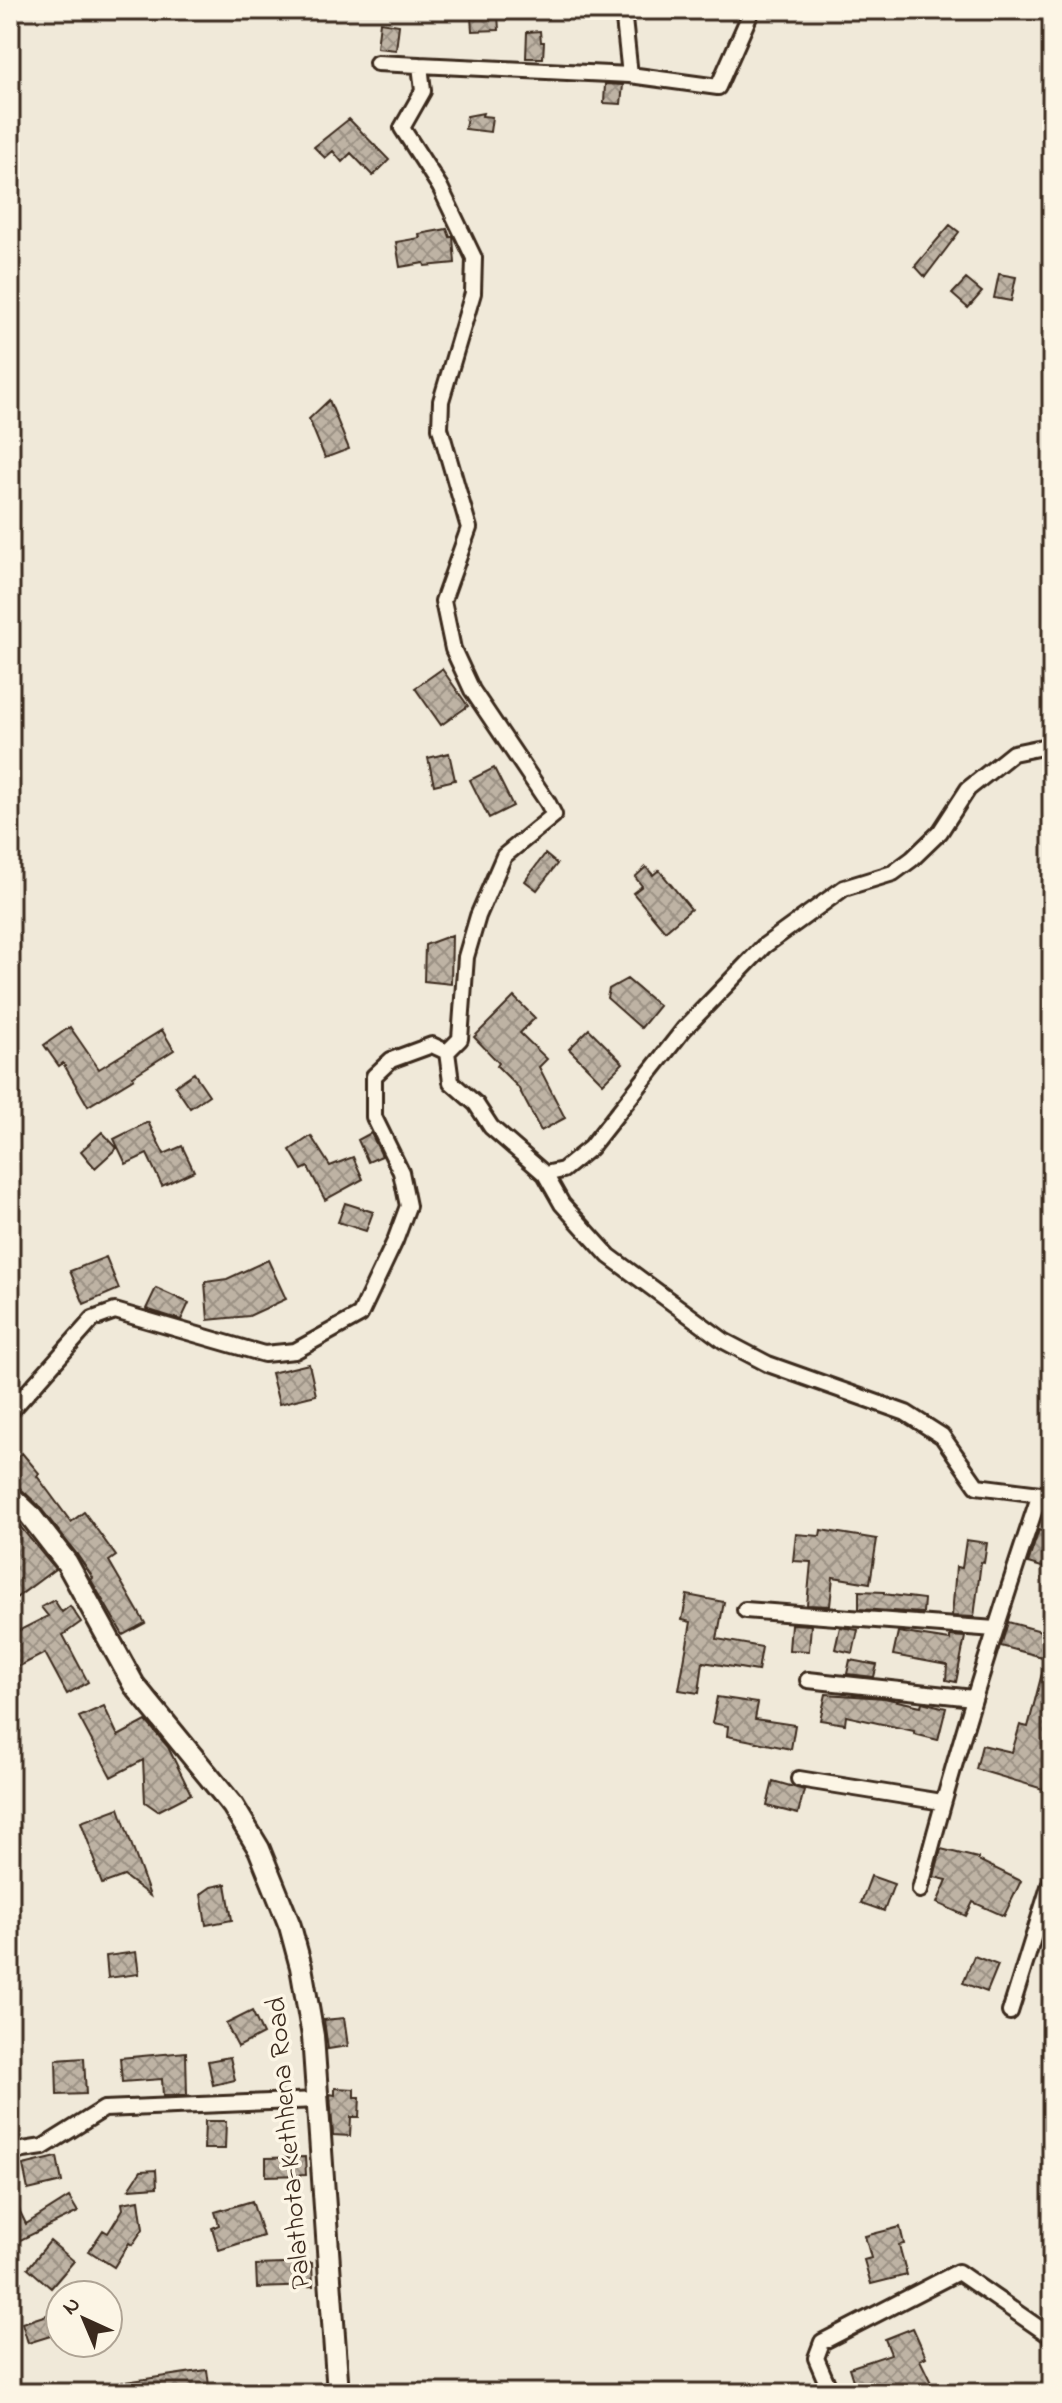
<svg xmlns="http://www.w3.org/2000/svg" width="1062" height="2403" font-family="'Indie Flower',sans-serif">
	<defs>
		<pattern id="building-cross-hatch" width="8" height="8" patternUnits="userSpaceOnUse" patternTransform="scale(2)"><rect width="8" height="8" fill="#beb3a4"/><path d="M0 0l8 8M0 8l8-8" fill="none" stroke="#9c9285"/></pattern>
	</defs>
	<rect width="100%" height="100%" fill="#f0e9d9"/>
	<filter id="ink" filterUnits="userSpaceOnUse"><feTurbulence type="fractalNoise" baseFrequency=".0125" numOctaves="2"/><feDisplacementMap in="SourceGraphic" scale="16" xChannelSelector="R" yChannelSelector="G"/><feConvolveMatrix kernelMatrix="1 2 1 2 8 2 1 2 1" color-interpolation-filters="sRGB"/></filter>
	<g filter="url(#ink)">
		<path fill="url(#building-cross-hatch)" stroke="#3b2a1e" stroke-width="2" d="M498,15L499,30L472,31L471,17Z
			M380,22L399,25L396,50L377,48Z
			M540,31L541,42H544L543,58H526L527,32Z
			M605,84L623,85L621,104L604,103Z
			M483,113L482,116L492,117L490,132L465,129L467,116Z
			M349,119L389,160L373,176L351,153L342,162L333,151L325,158L314,147Z
			M950,225L959,232L925,277L915,266Z
			M447,229L450,237H453L455,263L425,266L424,263L400,267L396,242L420,238L419,234Z
			M999,274L1016,277L1011,301L994,298Z
			M966,279L982,292L968,308L952,294Z
			M329,400L349,449L325,458L309,419Z
			M442,669L468,706L441,725L415,688Z
			M449,753L455,780L434,785L428,758Z
			M494,768L513,806L489,818L470,780Z
			M545,854L557,864L537,890L525,881Z
			M646,867L653,875L659,870L691,909L665,931L633,893L642,886L635,877Z
			M452,935L451,984L424,981L425,945Z
			M627,979L659,1006L641,1028L607,998L609,989Z
			M514,997L535,1018L520,1033L547,1059L539,1067L565,1118L541,1131L518,1087L497,1066L499,1063L474,1037Z
			M70,1027L99,1069L162,1030L174,1050L133,1076L134,1078L88,1106L63,1063L59,1066L44,1045Z
			M589,1029L623,1063L603,1083L569,1049Z
			M194,1073L209,1095L190,1108L175,1086Z
			M148,1122L164,1154L182,1146L194,1171L162,1186L147,1154L126,1164L114,1139Z
			M102,1132L117,1148L95,1168L81,1151Z
			M371,1133L382,1156L368,1162L358,1140Z
			M311,1136L330,1166L353,1157L363,1179L325,1200L308,1167L302,1170L290,1150Z
			M345,1203L373,1212L366,1231L338,1222Z
			M106,1257L119,1289L84,1304L70,1271Z
			M268,1260L286,1299L249,1316L208,1320L205,1282L227,1279Z
			M156,1288L189,1303L181,1320L146,1309Z
			M309,1364L316,1395L279,1404L271,1373Z
			M22,1453L39,1473L37,1476L71,1522L84,1512L116,1556L109,1561L145,1623L123,1635L91,1580L93,1578L76,1553L38,1505L19,1487L10,1483V1463Z
			M10,1514L55,1569L16,1598L10,1590Z
			M821,1530L877,1539L870,1583L833,1577L830,1606L807,1605L811,1562L793,1561L796,1534L820,1536Z
			M1039,1530L1052,1534V1570L1028,1563Z
			M966,1540L987,1543L984,1563L981,1562L974,1617L952,1616L956,1567L962,1568Z
			M859,1591L884,1592V1594L924,1599L923,1613L859,1609Z
			M687,1595L724,1602L717,1639L762,1647L758,1671L703,1662L699,1693L679,1690L691,1622L682,1620Z
			M54,1600L62,1612L70,1606L81,1622L63,1635L88,1682L67,1694L45,1653L10,1671V1635L48,1616L41,1607Z
			M1008,1622L1052,1634V1759L1043,1789L976,1769L982,1745L1012,1752L1020,1725L1028,1727L1046,1658L1001,1646Z
			M791,1624L811,1625L809,1651L789,1650Z
			M840,1627L858,1630L853,1653L835,1649Z
			M898,1632L950,1640V1636L965,1637L956,1682L946,1680L947,1665L893,1655Z
			M850,1660L877,1665L874,1677L847,1674Z
			M826,1694L884,1698L921,1706L922,1702L946,1708L938,1740L914,1734V1731L846,1716L845,1724L820,1720Z
			M717,1697L758,1703L755,1719L795,1725L791,1749L727,1736L728,1726L712,1723Z
			M104,1706L118,1736L146,1721L168,1747L191,1794L158,1811L145,1802L143,1760L111,1777L79,1717Z
			M773,1781L804,1790L798,1814L767,1806Z
			M119,1808L131,1843L150,1896L124,1876L102,1884L94,1863H96L81,1822Z
			M941,1849L978,1858V1860L1021,1881L1004,1916L973,1902L966,1916L937,1903L947,1880L934,1877Z
			M871,1876L894,1884L884,1911L861,1903Z
			M226,1884L232,1920L206,1925L201,1894L211,1887Z
			M136,1952L139,1974L108,1978L106,1956Z
			M974,1956L998,1965L987,1992L963,1983Z
			M252,2011L263,2034L238,2047L226,2024Z
			M344,2018L348,2046L328,2049L324,2020Z
			M186,2052L187,2095L163,2096L162,2079L122,2082L120,2058Z
			M230,2057L235,2080L213,2085L208,2061Z
			M84,2058L86,2094L57,2095L56,2060Z
			M335,2088L354,2089V2097H360L359,2117H351L350,2136L333,2135L330,2094L335,2095Z
			M205,2121H226L225,2149H204Z
			M57,2157L62,2182L28,2190L23,2165Z
			M305,2157L306,2175L266,2176V2158Z
			M156,2170L157,2187L129,2189L141,2171Z
			M10,2191L26,2224L69,2197L78,2212L10,2245Z
			M139,2200L143,2229L132,2245L129,2243L114,2267L89,2251L103,2230L108,2233L123,2209L122,2203Z
			M252,2201L263,2236L219,2250L212,2228L219,2225L215,2212Z
			M900,2227L904,2244L899,2245L907,2275L871,2284L864,2260L871,2258L865,2236Z
			M50,2241L74,2261L51,2288L28,2268Z
			M312,2263L313,2286L257,2288L256,2265Z
			M53,2313L60,2333L28,2343L22,2323Z
			M913,2328L926,2357L920,2360L936,2393H857L849,2368L891,2354L885,2339Z
			M207,2370L210,2393H111V2384Z"/>
		<g fill="none" stroke-linecap="round" stroke-linejoin="round">
			<defs>
				<path id="street" d="M623,10L630,75
					M377,63L630,75L718,87L752,10
					M420,65L423,91L402,128L440,187L474,258L473,293L441,401L440,428L469,528L443,601L453,649L472,690L548,803L554,815L504,856L478,916L466,957L460,1039L447,1052
					M545,1174L562,1204L609,1256L724,1341L768,1364L906,1413L942,1436L977,1486L1040,1494L1052,1498
					M10,1412L93,1319L115,1311L264,1354L295,1351L360,1315L395,1241L408,1206L401,1172L374,1117V1076L391,1060L432,1045L447,1052L451,1082L476,1104L491,1127L545,1174L563,1170L590,1148L684,1029L764,946L844,888L893,873L912,859L940,832L968,789L1013,753L1052,745
					M745,1610L995,1629
					M808,1680L973,1698
					M799,1779L942,1802
					M920,1890C954,1756 996,1625 1040,1494
					M1010,2012L1052,1877
					M10,2152L43,2147L104,2109L318,2100
					M831,2393L816,2358L822,2342L958,2272L1052,2337"/>
				<path id="secondary" d="M10,1496L29,1514L67,1563L134,1685L233,1806L259,1849L290,1926L301,1967L313,2036L338,2393"/>
			</defs>
			<use href="#street" stroke="#3b2a1e" stroke-width="20"/>
			<use href="#secondary" stroke="#3b2a1e" stroke-width="26"/>
			<use href="#street" stroke="#fcf5e5" stroke-width="14"/>
			<use href="#secondary" stroke="#fcf5e5" stroke-width="20"/>
		</g>
	</g>
	<g text-anchor="middle" dominant-baseline="central" stroke-width="7" stroke-linejoin="round" paint-order="stroke">
		<g font-size="28" fill="#3b2a1e" stroke="#fcf5e5">
			<text transform="translate(290 2143) rotate(-95)">Palathota-Kethhena Road</text>
		</g>
	</g>
	<rect width="1062" height="2403" fill="none" stroke="#fcf5e5" stroke-width="40"/>
	<rect x="20" y="20" width="1022" height="2363" fill="none" stroke="#3b2a1e" stroke-width="3" filter="url(#ink)"/>
	<g transform="translate(84 2319) rotate(316)"><circle r="38" fill="#fcf5e5" stroke="#afa495" stroke-width="2"/>
	<path d="M0-6L14 30L0 20L-14 30Z" fill="#3b2a1e"/>
	<text y="-12" font-size="22" font-weight="bold" text-anchor="middle" fill="#3b2a1e">N</text>
	</g>
</svg>
